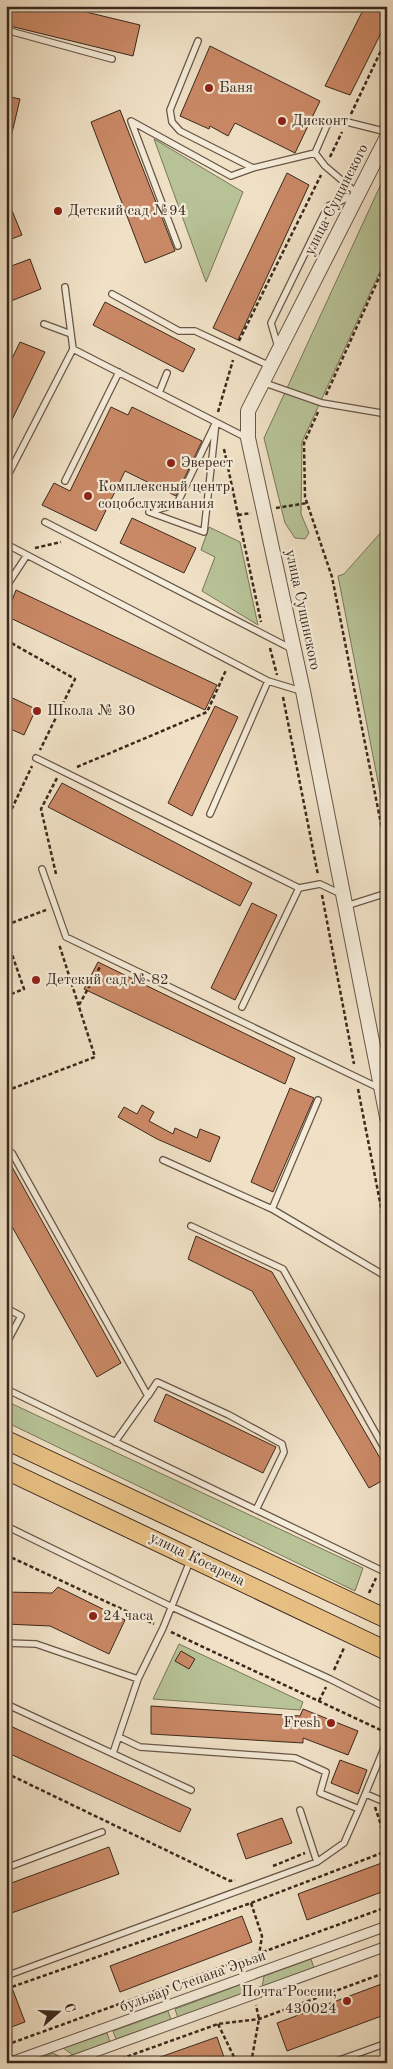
<svg xmlns="http://www.w3.org/2000/svg" width="393" height="2069" font-family="'Old Standard TT',serif">
	<rect width="100%" height="100%" fill="#f0e1c6"/>
	<filter id="stains"><feTurbulence type="fractalNoise" baseFrequency=".004" numOctaves="4"/><feColorMatrix values="0 0 0 0 .2 0 0 0 0 .09 0 0 0 0 .02 0 0 0 .5 -.17"/></filter>
	<radialGradient id="worn" r=".72"><stop offset=".6" stop-color="#630" stop-opacity="0"/><stop offset="1" stop-color="#630" stop-opacity=".3"/></radialGradient>
	<path fill="#b7c397" stroke="#79765a" d="M154,139L243,192L206,282Z
		M387,171V256L302,442L301,514L309,533L305,539L295,538L285,523L264,438Z
		M209,527L240,542L258,625L202,591L215,557L201,550Z
		M383,530L387,533V828L338,576L344,574Z
		M6,1401L363,1568L355,1591L6,1422Z
		M179,1644L303,1702L300,1710L153,1699Z
		M311,1959L314,1968L262,1987L264,1976Z
		M245,1983L242,1994L178,2018L175,2009Z
		M168,2011L171,2020L116,2039L113,2031Z
		M107,2033L110,2042L73,2055L63,2048Z
		M53,2053L64,2059L53,2063H30Z"/>
	<path fill="#ca8966" stroke="#3b281d" d="M6,6H61L140,25L133,56L6,25Z
		M365,6H387V21L350,95L325,86Z
		M210,46L320,101L295,153L235,123L228,136L210,126L209,129L180,116Z
		M6,96L20,99L11,137L6,136Z
		M120,110L175,251L145,263L91,122Z
		M287,173L309,185L238,340L213,328Z
		M6,196L22,235L6,241Z
		M30,259L41,289L6,303V268Z
		M105,302L195,349L183,372L93,325Z
		M20,342L45,352L6,432V371Z
		M111,407L128,415L132,407L202,441L176,496L125,471L96,531L42,505L54,483L70,491Z
		M132,518L196,548L184,573L120,543Z
		M16,590L217,685L205,710L6,616Z
		M6,695L36,709L24,735L6,727Z
		M215,706L238,717L192,816L168,803Z
		M62,783L252,883L240,906L48,807Z
		M252,903L277,915L235,1000L211,988Z
		M98,962L295,1058L285,1084L84,989Z
		M290,1088L314,1098L273,1192L251,1182Z
		M142,1105L154,1112L149,1121L173,1134L175,1128L197,1138L200,1129L220,1137L210,1162L157,1139L118,1117L124,1107L137,1114Z
		M6,1156L121,1363L97,1377L6,1216Z
		M196,1236L272,1272L387,1470V1478L369,1488L252,1291L188,1259Z
		M166,1394L276,1447L263,1473L154,1421Z
		M58,1587L125,1620L109,1654L50,1626L6,1624V1592L52,1593Z
		M181,1651L195,1659L189,1669L175,1661Z
		M151,1706L300,1716L303,1709L358,1731L348,1755L303,1738V1743L151,1734Z
		M6,1724L191,1809L180,1832L6,1752Z
		M340,1760L367,1770L358,1794L331,1783Z
		M282,1818L292,1843L246,1859L237,1834Z
		M109,1847L119,1874L6,1915V1885Z
		M387,1861V1890L307,1920L298,1894Z
		M242,1916L252,1942L120,1992L110,1966Z
		M9,1980L25,2022L6,2029V1981Z
		M387,1982V2014L287,2051L277,2023Z
		M217,2037L226,2063H149V2061Z"/>
	<g fill="none" stroke-linecap="round" stroke-linejoin="round">
		<defs>
			<path id="service" d="M6,30L112,59
				M198,41L170,110L172,122L180,131L253,168L315,153
				M178,246L131,121L231,176L253,168
				M65,287L73,349L247,438
				M112,294L179,331H195L270,366
				M44,324L71,334
				M278,347L271,323L328,206L358,194L325,166L315,153L328,123L347,122L387,132
				M262,382L322,403L387,414
				M159,393L167,373
				M216,422L204,532L149,512L177,504Z
				M6,479L73,349
				M65,481L119,372
				M45,522L292,649
				M6,544L268,681L301,691
				M6,587L27,555
				M36,758L299,888L320,884L343,895
				M210,814L268,681
				M42,869L66,937L379,1088
				M346,906L387,893
				M242,1007L299,888
				M6,1150L12,1153L148,1396L157,1382L229,1415L282,1444L284,1452L256,1510
				M163,1160L272,1209L387,1277
				M272,1209L318,1100
				M191,1226L283,1269L387,1453
				M6,1308L21,1316L6,1344
				M6,1389L387,1573
				M115,1442L149,1394
				M6,1526L170,1606L330,1679L387,1708
				M6,1643L36,1644L138,1679
				M6,1704L191,1790
				M119,1737L140,1747L295,1758L326,1772L320,1793L359,1809L387,1741
				M113,1753L138,1679L163,1628L190,1561
				M366,1794L387,1803
				M300,1810L317,1862
				M6,1868L102,1832
				M6,1976L317,1862L344,1843L359,1809
				M331,2063L387,2043"/>
			<path id="pedestrian" d="M8,2063L387,1926
				M65,2063L387,1946"/>
			<path id="tertiary" d="M387,137L248,411V438L303,691L387,1117"/>
			<path id="primary" d="M6,1440L387,1619
				M6,1470L387,1651"/>
		</defs>
		<use href="#service" stroke="#685647" stroke-width="8"/>
		<use href="#pedestrian" stroke="#685647" stroke-width="11"/>
		<use href="#tertiary" stroke="#685647" stroke-width="16"/>
		<use href="#primary" stroke="#3b281d" stroke-width="20"/>
		<path stroke="#3b281d" stroke-width="2.5" stroke-dasharray="4 2.5" stroke-linecap="butt" d="M351,114L387,38
			M330,157L342,132
			M239,341L321,175
			M326,395L387,260
			M218,412L233,360
			M318,412L304,443L305,497L332,577L387,854
			M224,449L261,622
			M276,508L307,503
			M238,515L251,513
			M35,548L61,542
			M6,640L75,679L40,750
			M270,648L277,675
			M283,697L318,875
			M77,767L207,712L226,670
			M6,821L32,766
			M56,874L41,809L57,778
			M322,895L354,1064
			M6,925L46,910
			M6,937L24,989L6,996
			M79,1005L101,965
			M358,1089L387,1238
			M6,1091L95,1057L59,944
			M6,1555L154,1624
			M385,1561L387,1555
			M369,1593L376,1578
			M171,1632L385,1732
			M334,1670L344,1648
			M319,1701L326,1687
			M6,1773L230,1881L235,1880
			M375,1807L387,1843
			M273,1866L305,1853
			M251,1903L262,1936L258,1962
			M6,1989L251,1903L387,1851
			M218,2024L237,2063
			M6,2045L387,1907
			M109,2063L218,2024L259,2019L387,1972
			M251,2063L259,2019L256,2005"/>
		<use href="#service" stroke="#f5ecda" stroke-width="5.5"/>
		<use href="#pedestrian" stroke="#f5ecda" stroke-width="9"/>
		<use href="#tertiary" stroke="#f5ecda" stroke-width="14"/>
		<use href="#primary" stroke="#e8c083" stroke-width="18"/>
	</g>
	<g fill="#8f2418" stroke="#f5ecda" stroke-width="2">
		<circle cx="209" cy="88" r="5"/>
		<circle cx="282" cy="121" r="5"/>
		<circle cx="58" cy="211" r="5"/>
		<circle cx="171" cy="463" r="5"/>
		<circle cx="88" cy="496" r="5"/>
		<circle cx="37" cy="711" r="5"/>
		<circle cx="36" cy="980" r="5"/>
		<circle cx="93" cy="1616" r="5"/>
		<circle cx="331" cy="1723" r="5"/>
		<circle cx="347" cy="2001" r="5"/>
	</g>
	<g text-anchor="middle" dominant-baseline="central" stroke-width="4.5" stroke-linejoin="round" paint-order="stroke">
		<g font-size="15" fill="#3b281d" stroke="#f5ecda" text-anchor="start">
			<text x="219" y="88">Баня</text>
			<text x="292" y="121">Дисконт</text>
			<text x="68" y="211">Детский сад №94</text>
			<text x="181" y="463">Эверест</text>
			<text x="98" y="487">Комплексный центр<tspan x="98" dy="17">соцобслуживания</tspan></text>
			<text x="47" y="711">Школа № 30</text>
			<text x="46" y="980">Детский сад № 82</text>
			<text x="103" y="1616">24 часа</text>
			<text x="321" y="1723" text-anchor="end">Fresh</text>
			<text x="337" y="1992" text-anchor="end">Почта России,<tspan x="337" dy="17">430024</tspan></text>
		</g>
		<g font-size="15" fill="#3b281d" stroke="#f5ecda">
			<text transform="translate(337 200) rotate(-63)">улица Сущинского</text>
			<text transform="translate(302 610) rotate(78)">улица Сущинского</text>
			<text transform="translate(197 1560) rotate(26)">улица Косарева</text>
			<text transform="translate(193 1982) rotate(-20)">бульвар Степана Эрьзи</text>
		</g>
	</g>
	<rect width="393" height="2069" fill="none" stroke="#f0e1c6" stroke-width="25"/>
	<rect x="8" y="8" width="378" height="2054" fill="none" stroke="#3b281d" stroke-width="2.5"/>
	<rect x="12" y="12" width="368" height="2044" fill="none" stroke="#3b281d"/>
	<g transform="translate(58 2012) rotate(70)" stroke="#f5ecda" stroke-width="4" paint-order="stroke">
	<path d="M0-4L9 19L0 12L-9 19Z" fill="#3b281d"/>
	<text y="-8" font-size="14" font-weight="bold" text-anchor="middle" fill="#3b281d">С</text>
	</g>
	<rect width="100%" height="100%" filter="url(#stains)"/>
	<rect width="100%" height="100%" fill="url(#worn)"/>
</svg>
